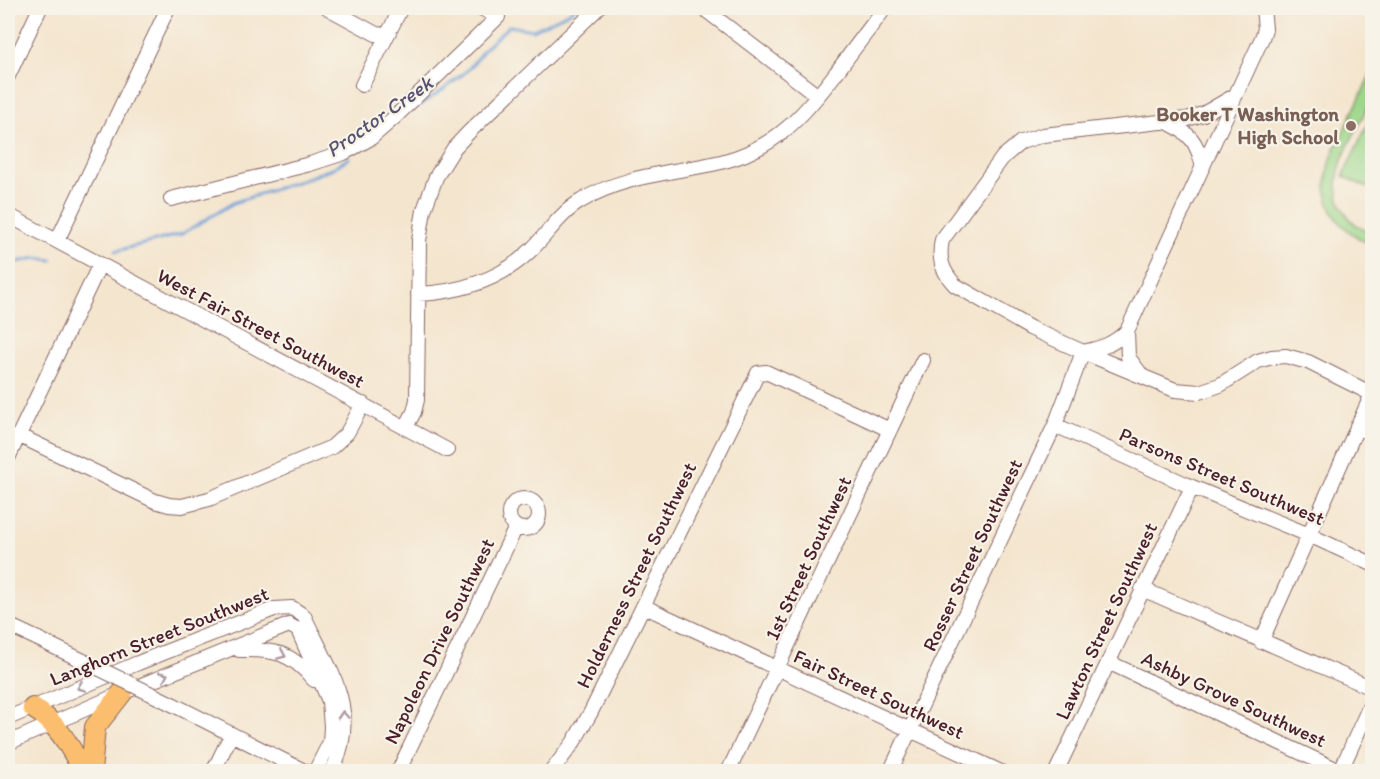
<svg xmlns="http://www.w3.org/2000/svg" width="1380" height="779" font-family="Itim,sans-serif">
	<rect width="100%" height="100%" fill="#f7f3e8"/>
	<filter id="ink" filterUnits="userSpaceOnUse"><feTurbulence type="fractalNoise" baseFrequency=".0167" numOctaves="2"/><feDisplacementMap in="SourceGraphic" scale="12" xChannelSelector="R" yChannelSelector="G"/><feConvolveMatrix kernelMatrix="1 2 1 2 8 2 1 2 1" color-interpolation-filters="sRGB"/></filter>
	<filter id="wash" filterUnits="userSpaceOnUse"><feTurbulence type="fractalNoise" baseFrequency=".008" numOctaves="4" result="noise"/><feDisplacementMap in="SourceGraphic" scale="24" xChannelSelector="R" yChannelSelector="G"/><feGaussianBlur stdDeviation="1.35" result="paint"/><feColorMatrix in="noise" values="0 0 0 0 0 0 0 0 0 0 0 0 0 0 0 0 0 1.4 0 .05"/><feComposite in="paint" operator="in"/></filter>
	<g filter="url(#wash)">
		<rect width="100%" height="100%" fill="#f4e5ce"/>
		<path fill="#9cd78a" stroke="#737b5a" stroke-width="1.5" d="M1372,71C1373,80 1374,91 1371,99C1358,134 1319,177 1347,215C1353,224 1362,230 1372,233V245C1335,228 1317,201 1331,160C1334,148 1341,137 1346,126C1355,108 1364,89 1372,71Z
			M1372,115V190L1343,176Z"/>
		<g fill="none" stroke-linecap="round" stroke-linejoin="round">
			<path stroke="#6b9fd7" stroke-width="3" d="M412,110L443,90L468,70L486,47L509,26L533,30L570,12L574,8
				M116,251L182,234L233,203L305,179L333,168L349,158
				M8,264L36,258L52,260"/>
		</g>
	</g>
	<g filter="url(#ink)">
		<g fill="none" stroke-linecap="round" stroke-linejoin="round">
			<defs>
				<path id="minor" d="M328,8L376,34L383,35L389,32
					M703,8L818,96
					M8,76L40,8
					M362,85L401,8
					M1236,95L1203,114L1187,119L1043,135L1021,142L1003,157L942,240C938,259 942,271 955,285L1030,328L1083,352L1175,390L1199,392L1220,385L1258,361L1272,357L1286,356L1308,362L1372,394
					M1169,123C1191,134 1197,142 1203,167
					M171,199L310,164L344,153L371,138L395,117L498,17L481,8
					M8,215L447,450
					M57,241L168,8
					M418,294C460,292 499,281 530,251C547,235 560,213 581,201C623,175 674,173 721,162C775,149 804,115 836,73C852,51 869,29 885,8
					M1127,331L1128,357L1142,376
					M1055,425L1192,487L1309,535L1372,564
					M1357,426L1372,434
					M406,427L414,412L417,400L419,241L424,210L436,177L454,148L469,132L598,8
					M18,435L155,501L169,505L182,506L209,499L332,447L347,433L363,404
					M8,458L100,264
					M509 514a15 15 0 1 1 30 0a15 15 0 1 1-30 0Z
					M1142,589L1372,688
					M643,606L1001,772
					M8,625L38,639
					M289,625L298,630L329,701L331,727L330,742L315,772
					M1261,642L1372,394
					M239,650C274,649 291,652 314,680
					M1108,662L1342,772
					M170,703L306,772
					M8,718L138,663L274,609L292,608L304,616C330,672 361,709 332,772
					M8,743L122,693L289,625
					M213,772L231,735
					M398,772L516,527
					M551,772L573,743L591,712L758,373L766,372L890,430
					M728,772L923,360
					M890,772L1055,425L1083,352C1101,348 1113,345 1127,331L1262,38L1265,29L1263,8
					M1056,772L1192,487
					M1340,772L1372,701"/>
				<path id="highway" d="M33,708C58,723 70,747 84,772
					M91,772L95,727L122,693"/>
			</defs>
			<use href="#minor" stroke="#866464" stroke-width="16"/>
			<use href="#highway" stroke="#866464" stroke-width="22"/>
			<use href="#minor" stroke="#fff" stroke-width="14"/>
			<use href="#highway" stroke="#fbbe6e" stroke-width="20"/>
			<defs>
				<path id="minor-bridge" d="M38,639L170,703"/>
			</defs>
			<use href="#minor-bridge" stroke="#866464" stroke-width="16" stroke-linecap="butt"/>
			<use href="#minor-bridge" stroke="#fff" stroke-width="14"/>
		</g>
		<defs><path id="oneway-chevron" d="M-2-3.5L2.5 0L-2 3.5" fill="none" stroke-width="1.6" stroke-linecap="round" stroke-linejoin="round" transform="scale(1.5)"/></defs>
		<g stroke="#ae9aa0">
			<use href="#oneway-chevron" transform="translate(282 655) rotate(23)"/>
			<use href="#oneway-chevron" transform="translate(164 676) rotate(-23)"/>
			<use href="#oneway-chevron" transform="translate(81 687) rotate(157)"/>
			<use href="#oneway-chevron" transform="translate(343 715) rotate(-93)"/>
		</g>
	</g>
	<circle fill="#8d6e63" stroke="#f7f3e8" stroke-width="2" cx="1351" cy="126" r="6"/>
	<g text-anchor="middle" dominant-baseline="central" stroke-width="4.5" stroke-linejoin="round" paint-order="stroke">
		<g font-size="20" font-weight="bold" fill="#785e54" stroke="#f7f3e8" text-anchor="end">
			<text x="1339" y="114">Booker T Washington<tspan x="1339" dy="23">High School</tspan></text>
		</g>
		<g font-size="20" fill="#4a1f2b" stroke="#f7f3e8">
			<text transform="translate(261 328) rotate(28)">West Fair Street Southwest</text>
			<text transform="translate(1222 476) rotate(23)">Parsons Street Southwest</text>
			<text transform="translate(972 555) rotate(-65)">Rosser Street Southwest</text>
			<text transform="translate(808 558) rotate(-65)">1st Street Southwest</text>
			<text transform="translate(636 575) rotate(-64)">Holderness Street Southwest</text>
			<text transform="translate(1106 621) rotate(-65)">Lawton Street Southwest</text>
			<text transform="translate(159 636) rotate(-22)">Langhorn Street Southwest</text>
			<text transform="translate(439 641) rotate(-64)">Napoleon Drive Southwest</text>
			<text transform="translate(879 694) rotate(25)">Fair Street Southwest</text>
			<text transform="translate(1234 699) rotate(25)">Ashby Grove Southwest</text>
		</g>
		<g font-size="21" font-style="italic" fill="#575270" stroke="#f7f3e8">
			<text transform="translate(379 116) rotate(-35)">Proctor Creek</text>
		</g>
	</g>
	<rect width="1380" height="779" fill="none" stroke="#f7f3e8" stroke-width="30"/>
</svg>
